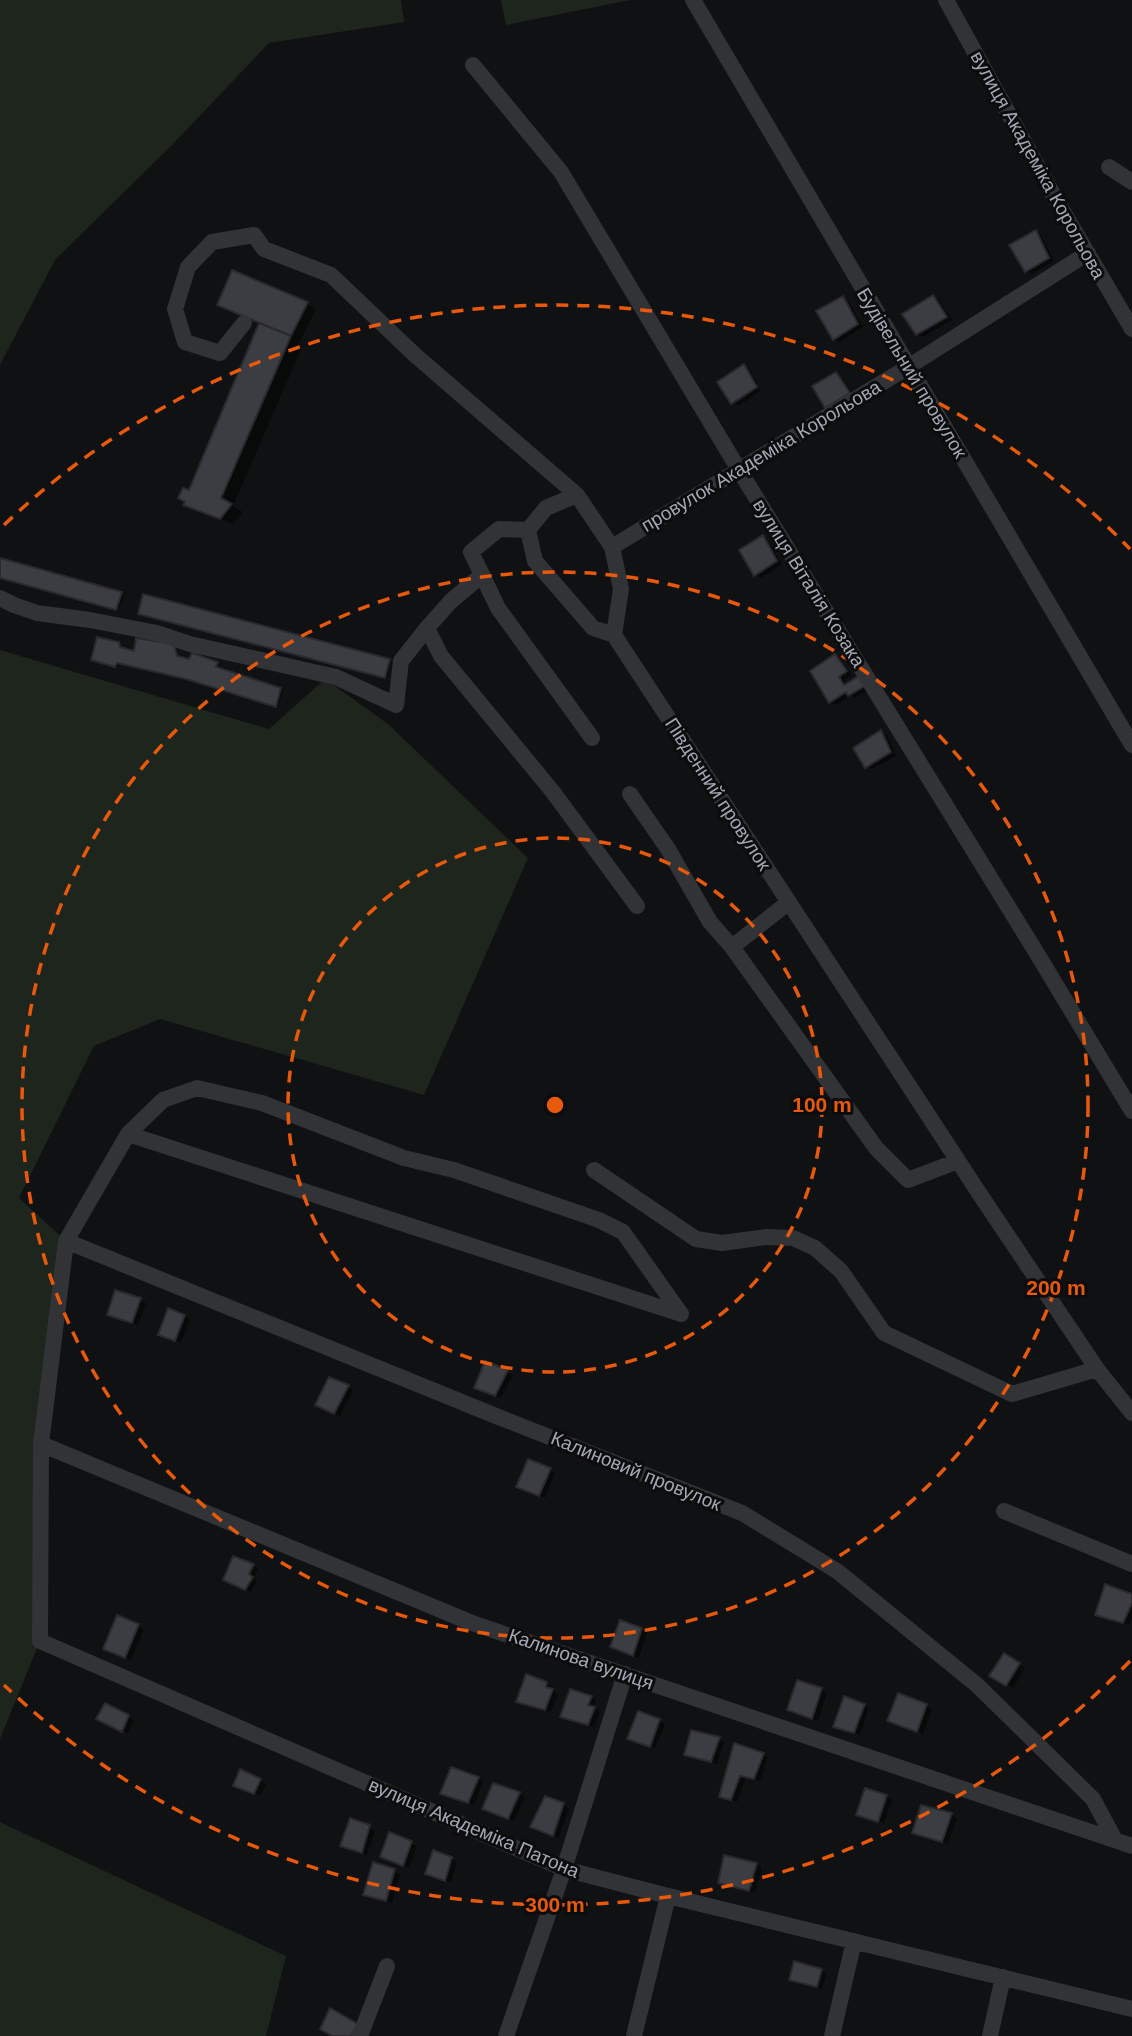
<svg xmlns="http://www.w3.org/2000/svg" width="1132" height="2036" font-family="Arial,sans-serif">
	<rect width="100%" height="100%" fill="#101112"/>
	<path fill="#1d251d" d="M0,0H401L404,22L269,43L173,144L55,260L0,365Z
		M501,0H630L506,25Z
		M0,650L269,729L325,679L388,724L528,858L424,1095L160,1019L94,1046L19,1198L66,1241L41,1444L40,1641L0,1739Z
		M0,1822L286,1956L266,2036H0Z"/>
	<path fill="#0007" d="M1036,232L1041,235L1054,261L1032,274L1026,271Z
		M933,297L939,300L952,320L923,337L918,334Z
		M843,298L849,302L863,327L840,342L834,339Z
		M307,304L316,309L299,343L303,345L233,506L243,512L233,524L197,511L186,505L261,323Z
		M744,366L750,370L758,384L732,401Z
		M836,374L842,378L855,397L832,410L826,407Z
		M759,387L761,391L738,406L735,404Z
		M763,537L768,541L782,564L761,578L755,575Z
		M0,560L122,594L124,595L118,610L0,577Z
		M142,615L389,661L391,662L388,678Z
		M119,644L121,646V650L135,653L174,646L176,648L179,658L217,664L219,665L218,670L281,689L283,690L278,707L190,679L120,663L118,667L95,661Z
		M836,656L841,660L852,675L844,680L847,685L859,678L869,690L855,698L851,695L836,705L831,702L813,672Z
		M881,732L887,735L896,756L872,769L867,766Z
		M116,1292L146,1303L138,1325L115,1317Z
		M184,1316L190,1319L181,1343L165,1337Z
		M486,1364L513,1375L501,1398L482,1390Z
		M348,1387L353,1390L340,1416L318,1404Z
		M550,1470L555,1473L545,1498L524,1489Z
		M253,1566L258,1569L254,1579L257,1581L251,1592L230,1582Z
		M1132,1596V1618L1129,1625L1097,1614Z
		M117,1618L144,1629L131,1660L110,1651Z
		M641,1629L647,1632L639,1658L617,1650Z
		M1004,1656L1025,1668L1013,1688L991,1675Z
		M546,1684L552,1687L551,1690L558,1694L551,1712L524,1704Z
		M821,1690L827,1693L818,1721L794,1712Z
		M899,1695L932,1709L923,1734L895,1723Z
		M591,1697L596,1700L594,1708L600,1712L594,1727L568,1719Z
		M864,1705L869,1708L860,1735L835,1726Z
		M105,1706L134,1720L128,1733L104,1722Z
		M659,1721L665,1724L655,1748L629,1739Z
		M719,1739L724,1742L717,1764L692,1757Z
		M735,1746L768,1757L760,1781L746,1777L737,1802L721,1796Z
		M241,1772L266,1784L260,1796L241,1788Z
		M478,1778L483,1781L474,1805L442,1793Z
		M519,1794L525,1797L514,1821L490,1812Z
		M886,1796L892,1800L884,1823L863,1817Z
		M564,1804L569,1808L559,1838L538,1830Z
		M951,1815L957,1818L948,1844L914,1833Z
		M351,1820L375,1830L367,1855L343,1846Z
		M390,1834L417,1846L409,1868L387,1860Z
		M451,1858L457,1862L451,1882L428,1874Z
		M374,1864L400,1874L392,1903L365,1894Z
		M757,1864L762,1868L755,1893L725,1886L720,1882Z
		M821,1971L827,1974L822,1989L797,1983L791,1980Z"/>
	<path fill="#3b3d42" stroke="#2a2a2e" stroke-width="2" d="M1036,230L1049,258L1025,272L1009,245Z
		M232,270L308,302L291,336L217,305Z
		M933,295L947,317L916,335L902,314Z
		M843,296L858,324L833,340L816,311Z
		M259,323L291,336L221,498L232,504L220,519L183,505L185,502L178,498L183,488L189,490Z
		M744,364L757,387L731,404L717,382Z
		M836,372L850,393L825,408L812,386Z
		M763,535L777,561L754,576L739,550Z
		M0,558L122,592L116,610L0,578Z
		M143,594L390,659L385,678L138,614Z
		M97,637L119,642L120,647L134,651L136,638L174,644L177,656L189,659L192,653L218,662L216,667L281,688L276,707L186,679L117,663L115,667L91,660Z
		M835,654L847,671L839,677L844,685L859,676L865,686L848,696L846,692L829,703L810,671Z
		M881,730L891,752L865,768L853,748Z
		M115,1290L141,1298L132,1323L107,1315Z
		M168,1308L185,1315L175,1341L158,1335Z
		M485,1361L508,1370L495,1396L474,1388Z
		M329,1377L349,1385L334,1414L315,1405Z
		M528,1459L551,1468L539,1496L516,1487Z
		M233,1556L254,1564L249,1574L253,1577L245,1590L223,1580Z
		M1105,1584L1132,1594V1603L1123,1623L1095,1615Z
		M117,1615L139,1624L125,1658L103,1649Z
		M620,1620L642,1628L633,1656L610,1647Z
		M1004,1653L1020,1663L1006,1686L989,1676Z
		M526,1674L547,1682L546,1687L553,1689L545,1710L516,1702Z
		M797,1680L822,1688L812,1719L787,1710Z
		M570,1689L592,1696L588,1705L595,1707L588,1725L560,1717Z
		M898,1693L927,1704L917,1732L887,1721Z
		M844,1696L865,1704L854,1733L833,1727Z
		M105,1703L129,1715L122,1732L96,1719Z
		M638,1711L660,1719L650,1747L627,1739Z
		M691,1730L720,1737L711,1762L684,1755Z
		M734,1743L764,1753L754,1779L740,1776L731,1800L719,1797Z
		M451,1767L479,1777L468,1803L440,1794Z
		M240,1769L261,1779L254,1794L233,1786Z
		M493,1783L520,1792L508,1819L482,1809Z
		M865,1788L887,1795L878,1822L856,1815Z
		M545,1796L564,1803L553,1836L530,1827Z
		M921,1805L952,1813L942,1842L912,1833Z
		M350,1818L370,1825L362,1853L340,1846Z
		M389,1832L412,1841L403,1866L380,1857Z
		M433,1850L452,1857L445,1881L425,1874Z
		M724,1855L757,1863L749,1891L718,1883Z
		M373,1862L395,1869L386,1901L363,1895Z
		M794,1961L822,1969L817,1987L789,1980Z
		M330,2008L358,2024L351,2036H332L320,2029Z"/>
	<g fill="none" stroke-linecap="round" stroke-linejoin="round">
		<path stroke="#313337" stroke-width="16" d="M693,0L1132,745
			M946,0L1054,196L1132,329
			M473,65L561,172L739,470L1033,947L1132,1111
			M1109,167L1132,182
			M244,323L220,353L185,342L175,309L188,267L212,242L254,235L264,249L331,275L415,355L577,495L612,547L621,589L614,635L983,1199L1097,1369L1132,1413
			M577,495L546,508L528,530L535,561L593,628L614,635
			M528,530L499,529L471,552L498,608L592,738
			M612,547L908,367L1088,253
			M482,575L451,601L427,628L441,656L553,792L637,906
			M0,598L14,605L37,613L90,620L157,633L190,644L336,677L396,705L401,661L427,628
			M630,794L668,849L710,922L732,947
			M789,902L732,947L876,1148L908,1180L958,1161
			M128,1134L163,1100L197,1088L262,1103L404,1158L454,1170L599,1220L623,1232L681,1314
			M594,1170L696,1239L722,1243L766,1237L793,1238L815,1248L841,1271L884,1333L1012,1394L1097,1369
			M66,1241L496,1416L742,1513L837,1571L977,1685L1093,1799L1115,1840
			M681,1314L128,1134L66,1241L41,1444L40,1641L564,1869L668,1896L1132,2009
			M41,1444L472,1623L1132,1846
			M1004,1511L1132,1564
			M360,2036L387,1966
			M506,2036L564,1869L625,1674
			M634,2036L668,1896
			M832,2036L854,1941
			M990,2036L1003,1977"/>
	</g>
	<g fill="none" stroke="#e8590c" stroke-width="3.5" stroke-dasharray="12 9">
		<circle cx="555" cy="1105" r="267"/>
		<circle cx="555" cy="1105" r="533"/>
		<path d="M1130 1661A800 800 0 0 1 4 1685M4 525A800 800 0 0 1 1130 549"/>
	</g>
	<g text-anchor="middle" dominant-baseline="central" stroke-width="6" stroke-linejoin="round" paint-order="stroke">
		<g font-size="19" fill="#a1a8b4" stroke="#0c0c0d">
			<text transform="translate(1038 165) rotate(61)">вулиця Академіка Корольова</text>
			<text transform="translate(912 373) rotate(59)">Будівельний провулок</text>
			<text transform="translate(761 456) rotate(-31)">провулок Академіка Корольова</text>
			<text transform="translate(809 583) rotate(58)">вулиця Віталія Козака</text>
			<text transform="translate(718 794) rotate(57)">Південний провулок</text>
			<text transform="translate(636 1471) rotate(22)">Калиновий провулок</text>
			<text transform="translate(581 1659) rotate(19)">Калинова вулиця</text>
			<text transform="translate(474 1828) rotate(23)">вулиця Академіка Патона</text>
		</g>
	</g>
	<circle cx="555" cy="1105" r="10" fill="#e8590c" stroke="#0c0c0d" stroke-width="3.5"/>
	<g font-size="21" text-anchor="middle" font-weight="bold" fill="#e8590c" stroke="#0c0c0d" stroke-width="6" stroke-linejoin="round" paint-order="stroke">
		<text x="822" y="1112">100 m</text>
		<text x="1056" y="1295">200 m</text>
		<text x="555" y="1912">300 m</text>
	</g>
</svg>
